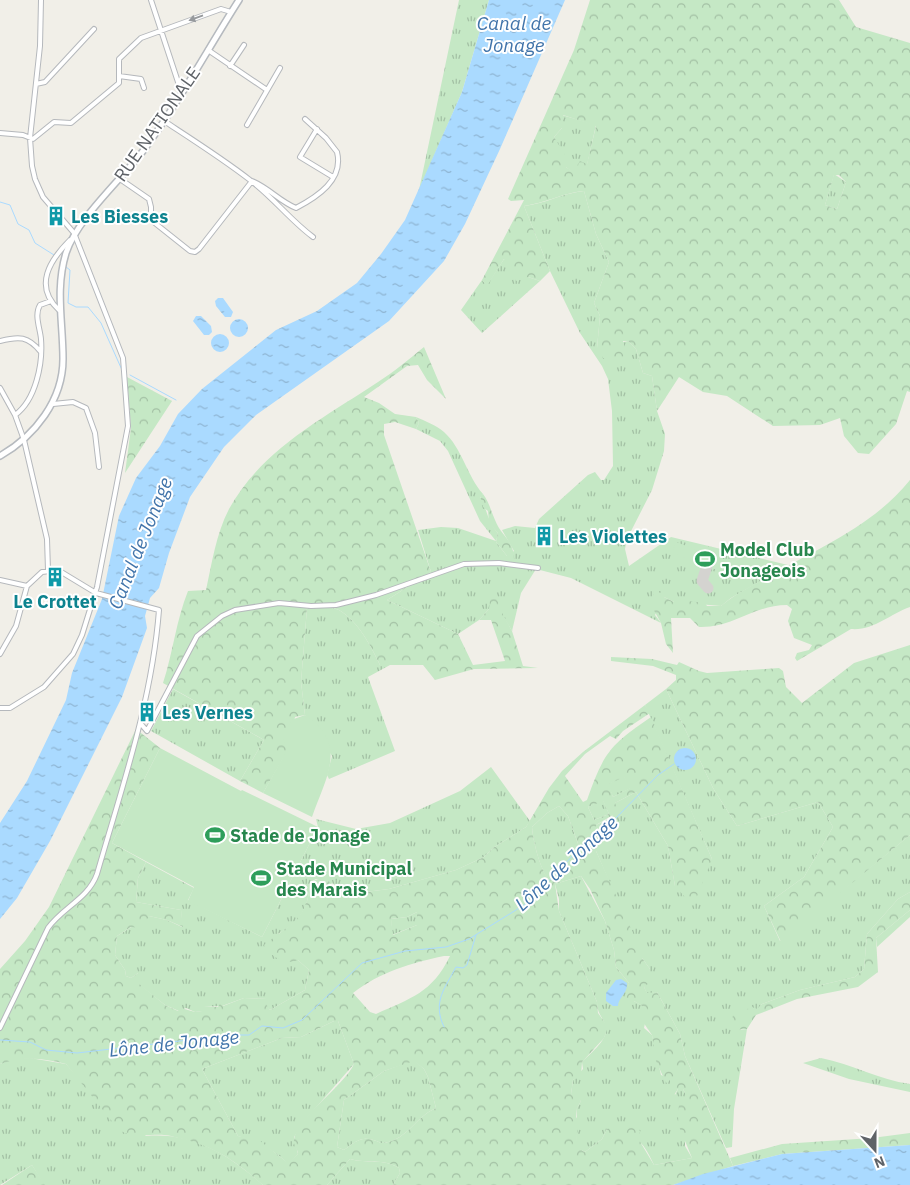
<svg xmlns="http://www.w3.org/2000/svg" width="910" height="1185" font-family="'IBM Plex Sans',sans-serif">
	<defs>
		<pattern id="grass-tufts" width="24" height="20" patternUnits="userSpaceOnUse" patternTransform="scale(1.25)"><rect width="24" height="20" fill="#c5e8c5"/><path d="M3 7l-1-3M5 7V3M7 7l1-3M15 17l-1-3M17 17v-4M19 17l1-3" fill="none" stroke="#a3c0a4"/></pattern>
		<pattern id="forest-crowns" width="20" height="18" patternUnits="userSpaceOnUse" patternTransform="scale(1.25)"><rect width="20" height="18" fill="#c5e8c5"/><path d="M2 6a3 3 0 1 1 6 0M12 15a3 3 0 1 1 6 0" fill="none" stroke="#a3c0a4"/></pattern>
		<pattern id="water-ripples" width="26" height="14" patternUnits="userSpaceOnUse" patternTransform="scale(1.25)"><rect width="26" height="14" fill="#aadaff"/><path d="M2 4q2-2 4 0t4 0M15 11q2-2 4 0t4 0" fill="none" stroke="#8eb4d2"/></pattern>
	</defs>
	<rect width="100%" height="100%" fill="#f1efe8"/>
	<path fill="url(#grass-tufts)" d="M459,0H489L462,92L419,190Z
		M562,115L596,125L587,165L573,173L566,167L554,137L562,128Z
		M834,174L846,182L837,209L825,205Z
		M584,191L596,234L609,262L594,303L600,316L597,348L628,341L636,349L643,373L652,376L657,411L665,434L664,451L652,490L627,539L625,549L629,566L671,537L788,565L731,598L721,606L674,602L664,597L655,615L661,623L571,578L536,569L521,593L512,631L500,611L489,609L479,620L458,634L387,600L431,572L418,530L441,527L458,528L496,541L480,521L448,451L440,441L416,429L419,423L416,417C425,421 436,425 444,432C462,448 467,476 483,494L480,497C488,511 487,521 498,533L496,542L507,556L514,551L502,530L515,526L535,528L539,519L588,475L595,472L601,480H604L613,466L612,411L608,379L602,366L580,333L550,271L524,206C545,204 562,193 584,191Z
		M504,259L528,277L540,281L482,333L461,310L482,280L487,285Z
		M307,608C317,608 330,606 339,610C358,621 371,646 380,665H390L368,677L395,751L329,779L327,775L332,756L305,715L301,682Z
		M173,689L264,740L240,781L151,731Z
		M666,689L713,788L737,826L818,802L833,827L804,877L764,906L780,941L910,835V892L898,899L867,934L864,969L855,977L800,990L762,1004L740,1030L747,1029L734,1109L732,1147L726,1148L685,1056L680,1034L657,992L647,994L644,987L650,969L642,958L596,851V825L612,817L615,803L636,792L668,846L675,886L712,859L645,705Z
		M491,767L530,821L526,827L493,848L484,857L456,870L389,889L349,894L337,891L334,884L316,879L310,882C308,910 301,920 278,934L298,960L309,970L305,990L270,1010L265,1004L267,999L244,998L222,1006L204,1007L203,1011L195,1012L186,1008L179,1011L165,1005L137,983L138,973L131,978L126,976L125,970L115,955L117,936L149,916L167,920L182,927L181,910L136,902L138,878L146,862L194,888L188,900L262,937L318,827L316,819L356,829L390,823L460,791Z
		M624,776L631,788L613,797L608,784Z
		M603,800L609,814L594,820L588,807Z
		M559,806L568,816L581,852L564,873L551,883C541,873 533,842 532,827L547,813Z
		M581,876L605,921L614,950L616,967L629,983L627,997L648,1009L644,1028L652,1035L661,1075L670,1079L675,1095L678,1089H683L685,1093V1146L692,1158L654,1165C641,1136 636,1138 607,1129L602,1139L585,1152L579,1149L576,1145L577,1108L581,1101L571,1094L573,1080L583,1069L582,1062C591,1053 611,1038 605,1024C601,1015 597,1012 597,1002L559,911V899L555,884Z
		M910,910V917L877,947L876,938Z
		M417,912V925L392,935L391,919L407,917Z
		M334,1021H338L354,1064L305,1120L294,1137L298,1154L288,1164C274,1149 256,1141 238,1136L202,1069L282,1038L301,1037Z
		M30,1058L66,1064L81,1081L146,1136C194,1132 229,1155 263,1185H44L32,1165L0,1185V1064L13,1059Z
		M821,1058C852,1064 879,1080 910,1084V1092L849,1079L803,1063Z
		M414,1060L424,1069L428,1077L436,1108C415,1117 405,1143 381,1143C363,1135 359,1139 344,1150L337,1147L344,1100L384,1071Z
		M782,1144V1154L733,1166L730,1158Z
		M350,1159C367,1164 383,1158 399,1168L400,1173L393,1185H327Z"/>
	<path fill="url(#forest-crowns)" fill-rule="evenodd" d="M590,0H839L856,27L910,43V392L907,391L896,424L869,454L858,453L844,436L840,418L820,425L773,426L727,396L703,392L679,377L657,411L652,376L643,373L636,349L628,341H623L629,362L620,366L603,358L597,348L600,316L594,303L609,262L596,234L584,191C563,193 545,203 524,206L550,271L540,281L528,277L516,281L504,259L487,286L482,280L524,200L511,201L508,199L574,50ZM563,115L596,126L587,164L580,161L573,172L566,167L568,160L554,137L562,128ZM834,175H839L846,182L837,209L825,205Z
		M424,347L446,399L427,380L418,365L407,366L364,397L379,403L395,414L416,417L419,423L416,429L395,422L384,424V435L431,572L387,600L458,634L473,665L505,661L491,620H479L489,609L490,599L505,598L508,603L501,611L512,631L523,666L538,668L474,669L435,680L423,665H380C371,646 358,621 339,610C331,606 317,608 307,608L301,682L305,715L295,717L289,748L263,793L240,781L264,740L163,683C173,652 176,621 188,591L206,590C212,563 216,534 229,509C262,449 324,418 378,382C394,372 409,359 424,347Z
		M127,377L172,401L125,473L131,428Z
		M910,480V607C890,614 873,631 851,629L797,661L795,658L797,653L809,650L812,645L794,638L788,621L792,609L787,605C753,605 734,628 699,627L690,618H671L673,653L666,644L661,623L651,605L654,591H663L664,597L674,602L680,600L705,603L707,606H721C734,595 749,587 764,579C816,549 871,528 910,480Z
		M483,494C489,502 491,511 495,520C502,538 515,539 514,563L507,562V556L496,542L498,533L489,523L488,511L483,507L480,496Z
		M910,645V835L781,942L764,906L804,877L833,827L818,802L737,826L713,788L666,689L676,680V675L653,666L611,661V657L652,659L677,665L679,662L699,671L707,673L779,668L783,671L786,687L802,703L854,663Z
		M645,705L650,713L623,731L616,739L610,736L585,754L565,776L583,802L587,800C604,752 610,745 651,717L712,859L693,906L675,886L668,846L636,792L615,803L618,812L596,825V851L642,953V958L650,969L649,983L644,987L647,993L657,992L680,1034L685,1056L733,1166L673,1185H393L400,1173L399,1168C383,1158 367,1164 350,1159L327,1185H263C236,1162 218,1148 183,1139C177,1138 170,1135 164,1135C148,1134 134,1139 119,1130L66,1064C43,1058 22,1056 0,1064V969L25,941L49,907L136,729L160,748L112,843L146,862L138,878L136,902L181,910L183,927L167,920L149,916L142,928L131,927L117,936L115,955L125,970L126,976L131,978L138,973V983L165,1005L178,1011L181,1008L195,1012L202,1011L203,1007H218L220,1004L223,1006L244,998L268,999L269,1002L266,1004L270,1010L305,990L309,970L298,960C284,966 271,956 264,945C290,924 308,919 310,883C322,875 331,880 337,891L349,894L389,889L456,870L484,857L493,848L526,827L549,788L562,771L583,752ZM624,777L630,788L613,797L609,784ZM603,801L609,814L594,820L588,807ZM559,806L568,816L581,852L564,873L551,882C541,873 533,842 532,827L547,813ZM581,876L590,889L605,921L614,950L616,967L629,983L624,1001H634L647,1009L643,1022L652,1035L656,1061L666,1083L670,1080V1090L674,1095L678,1089H683L685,1093V1097L679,1101L678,1124L692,1158L654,1165L639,1140L640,1131L633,1123H618L607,1129L602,1139L585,1152C572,1146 578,1132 579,1121L576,1117L577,1108L581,1101L577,1096L571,1094L573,1080L581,1075L582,1062L604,1038L608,1027L598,1013L597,1002L559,911L555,884ZM417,912V925L393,935L391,919L407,917ZM444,956H450C432,993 411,998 376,1014L370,1012L353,993C380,972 411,963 444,956ZM334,1021H338L354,1064C344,1086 296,1118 294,1140C293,1146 298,1149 298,1154L288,1163L259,1140L238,1136L202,1069L282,1038L301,1037ZM414,1061L424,1069L428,1077L436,1108C415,1117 405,1143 381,1143C363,1135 359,1139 344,1150L337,1147L344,1100L384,1071Z
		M910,892V910L876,938L878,972L858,987L797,999L756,1015L747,1029L730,1030L733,1015L752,1007L757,1009L762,1004L800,990L855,977L864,969L867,934L898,899Z
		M910,1133V1145L782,1154V1144L872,1138Z
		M32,1165L45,1185H2Z"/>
	<path fill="#c5e8c5" d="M676,542L745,568L741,579L672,553Z
		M305,715C349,744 326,777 312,817L263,793L288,748L283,740L291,720Z
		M160,748L241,791L242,790L318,827L262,937L188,901L194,887L112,843Z"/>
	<path fill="url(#water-ripples)" d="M489,0H565L500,149L465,224L444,261L389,321L256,415L224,447L190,497L169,553L159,588L150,598L145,616L147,628L122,697L50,841L17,898L0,919V823L27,781L66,700L72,673L102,599L119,516L136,478L160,446L178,414L202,389L276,330L317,311L357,283L381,254L405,220L462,92Z
		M218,298H223L233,312L231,317H225L216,306L215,301Z
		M196,316H201L211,326L212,332L209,335H204L193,321Z
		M230 328a9 9 0 1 1 18 0a9 9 0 1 1-18 0Z
		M211 343a9 9 0 1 1 18 0a9 9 0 1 1-18 0Z
		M674 759a11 11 0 1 1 22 0a11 11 0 1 1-22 0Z
		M621,979L627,983C628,993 618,998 618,1006H613L606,1001V993L616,980Z
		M910,1145V1185H673L703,1174L782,1154Z"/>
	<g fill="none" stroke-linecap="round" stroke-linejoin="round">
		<path stroke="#aadaff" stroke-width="1" d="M0,202L10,205L18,224L29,230L35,243L54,255
			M66,267L70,270L68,303L76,307H88L101,323L122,370
			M130,375L176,400
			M444,1027C432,1002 445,988 456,967L463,968L467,965L476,935
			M0,1040L30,1042L46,1050L77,1053L214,1037L224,1039L233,1035H249L262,1026L283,1028L302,1020L362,963L405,951L446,947L469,939L529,902L593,834L612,822L658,775L674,764"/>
		<path stroke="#d4d3d0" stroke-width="11" d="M707,566L702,581L708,588"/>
		<defs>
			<path id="minor" d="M151,0L178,82L184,88
				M208,50L267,90
				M230,66L244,45
				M119,76L141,79L144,88
				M36,84L45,82L94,29
				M164,121C193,140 223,159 250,180C273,197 290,220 313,237
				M247,125L280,68
				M317,129L300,157L333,177
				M0,133L23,135L33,139L54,122L71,123L119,83V59L141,38L221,9L231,12
				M120,179L149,199L151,207V220L190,251L195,252L199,249L252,181C269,188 279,201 296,208C317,197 344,180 337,152L326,138L305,119
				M59,310C33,286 50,260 70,240
				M0,341C19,336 28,336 41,352
				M0,388L15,415L24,440L47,539L48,570
				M53,404L73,402L86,408L95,433L99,467
				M15,415C36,400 43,363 41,339C40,328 34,315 40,305L51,301
				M0,580L27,586L42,572L58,570L96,593L159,610C152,701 122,787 97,874C88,899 63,907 48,928L0,1028
				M0,654L16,626L27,586
				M0,708H10L44,687L73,654L82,635L97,587L128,426L123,358L74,233L43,197L35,179L32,166L30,138L40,46L41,0
				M141,724L147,731L197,636L222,616L235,610L279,603L311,606L336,605L376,595L464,564L499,563L538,568"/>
			<path id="secondary" d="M0,456C35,436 63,400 63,359C63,322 55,289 66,253C77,219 120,181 143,151C179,103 207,50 239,0"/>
		</defs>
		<use href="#minor" stroke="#b5b8bc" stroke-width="6"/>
		<use href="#secondary" stroke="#b6babf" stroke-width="8"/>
		<use href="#minor" stroke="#fff" stroke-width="4"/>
		<use href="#secondary" stroke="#fff" stroke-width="5"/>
	</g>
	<defs><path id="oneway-solid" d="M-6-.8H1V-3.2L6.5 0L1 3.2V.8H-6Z" transform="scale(1.25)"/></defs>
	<use fill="#979a9d" href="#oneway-solid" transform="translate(196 18) rotate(160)"/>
	<defs>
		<symbol id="building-bare" viewBox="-9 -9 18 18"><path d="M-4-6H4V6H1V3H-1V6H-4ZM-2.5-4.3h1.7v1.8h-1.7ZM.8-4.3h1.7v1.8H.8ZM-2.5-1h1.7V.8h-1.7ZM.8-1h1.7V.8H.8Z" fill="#0f9aa8" stroke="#fff" stroke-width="2.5" paint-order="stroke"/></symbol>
		<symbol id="stadium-bare" viewBox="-9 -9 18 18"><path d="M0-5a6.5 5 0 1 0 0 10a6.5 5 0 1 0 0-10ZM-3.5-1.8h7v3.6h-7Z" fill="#2e9e5b" stroke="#fff" stroke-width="2.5" paint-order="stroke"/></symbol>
	</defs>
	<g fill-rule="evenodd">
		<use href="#building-bare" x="42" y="202" width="28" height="28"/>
		<use href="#building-bare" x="530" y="522" width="28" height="28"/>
		<use href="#stadium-bare" x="691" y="545" width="28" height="28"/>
		<use href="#building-bare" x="41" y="563" width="28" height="28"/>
		<use href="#building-bare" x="133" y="698" width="28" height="28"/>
		<use href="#stadium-bare" x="201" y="821" width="28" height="28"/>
		<use href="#stadium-bare" x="247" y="864" width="28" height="28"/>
	</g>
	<g text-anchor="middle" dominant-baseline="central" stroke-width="4" stroke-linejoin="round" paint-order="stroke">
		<g font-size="18" fill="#5f6368" stroke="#fff">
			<text transform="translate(157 124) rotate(-55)">RUE NATIONALE</text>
		</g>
		<g font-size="18" font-weight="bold" fill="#0d838f" stroke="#fff" text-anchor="start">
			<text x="71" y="216">Les Biesses</text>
			<text x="559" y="536">Les Violettes</text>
			<text x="55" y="601" text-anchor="middle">Le Crottet</text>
			<text x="162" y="712">Les Vernes</text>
		</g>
		<g font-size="18" font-weight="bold" fill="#27864d" stroke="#fff" text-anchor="start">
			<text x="720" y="549">Model Club<tspan x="720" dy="21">Jonageois</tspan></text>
			<text x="230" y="835">Stade de Jonage</text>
			<text x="276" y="868">Stade Municipal<tspan x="276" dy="21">des Marais</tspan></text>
		</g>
		<g font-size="19" font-style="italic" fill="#4174aa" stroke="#fff">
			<text x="514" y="23">Canal de<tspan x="514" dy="22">Jonage</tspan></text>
			<text transform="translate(140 543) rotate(-68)">Canal de Jonage</text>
			<text transform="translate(566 863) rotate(-42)">Lône de Jonage</text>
			<text transform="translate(174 1043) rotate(-6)">Lône de Jonage</text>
		</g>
	</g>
	<g transform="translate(875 1150) rotate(159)" stroke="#ffffff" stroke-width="4" paint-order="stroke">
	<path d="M0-4L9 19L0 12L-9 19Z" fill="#5f6368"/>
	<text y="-8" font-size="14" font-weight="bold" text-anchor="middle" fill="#5f6368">N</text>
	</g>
</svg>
